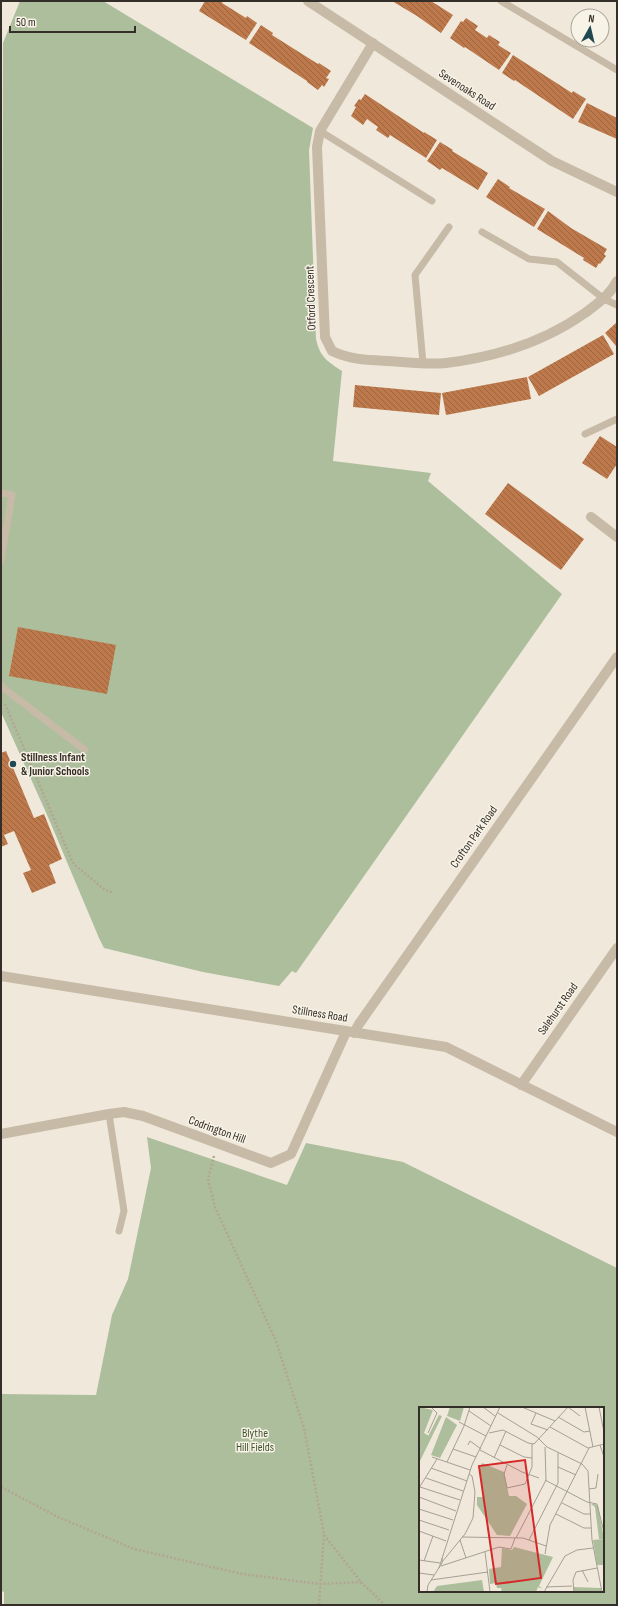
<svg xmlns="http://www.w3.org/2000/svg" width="618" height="1606" font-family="'Sofia Sans Condensed',sans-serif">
	<defs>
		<pattern id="building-back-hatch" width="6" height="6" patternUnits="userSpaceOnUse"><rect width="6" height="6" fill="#bd794c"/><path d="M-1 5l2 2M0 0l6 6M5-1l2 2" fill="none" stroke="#9a643f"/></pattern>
	</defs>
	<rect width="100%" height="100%" fill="#f0e9db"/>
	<path fill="#adbe9c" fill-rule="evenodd" d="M20,1H103L313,128L309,150L316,339C320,357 327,361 342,371L333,461L431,473L428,481L562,594L296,973L292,971L279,986L203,972L104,948L99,938L48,817L1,712L3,43Z
		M147,1137L287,1185L306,1143L403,1162L617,1268V1605H4V1592L1,1591V1394L96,1395L112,1315L128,1279L151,1168ZM420,1408H603V1591H420Z"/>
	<path fill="url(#building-back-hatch)" d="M205,1H223L222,3L246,18L247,16L257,23L246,40L199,11Z
		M392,1H431L453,15L441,33L417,16Z
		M466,18L478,26L475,30L487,38L489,35L500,42L498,45L511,53L499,70L465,47L464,48L450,38L461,21L463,22Z
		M261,25L273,33L272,35L318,64L319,63L331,71L326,78L329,79L324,87L322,85L318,90L307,82V81L249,43Z
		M513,55L572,93L573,91L586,99L573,119L515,80L514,81L502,73Z
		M365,94L424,133V132L437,140L426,158L390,135L388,138L376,130L378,127L367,119L363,125L351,116L356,107L354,106L359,99L361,100Z
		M587,103L617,118V139L578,122Z
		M440,142L453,150L452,151L488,173L478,190L442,168L440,170L427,161Z
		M498,179L510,187L509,188L545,209L534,227L486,197Z
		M548,211L571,228L607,249L604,254L606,256L600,264L599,263L596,268L583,260L584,258L537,229Z
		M617,322V347L605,333Z
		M603,335L614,354L539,396L528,377Z
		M527,377L531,399L446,415L442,393Z
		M355,385L441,393L439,415L353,407Z
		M600,436L617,447V464L607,479L582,463Z
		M508,483L584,539L561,570L485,514Z
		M18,627L116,645L107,694L9,676Z
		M6,751L34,818L44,814L62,859L49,865L56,883L32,893L23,873L31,870L14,831L4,835L8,844L1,847V753Z"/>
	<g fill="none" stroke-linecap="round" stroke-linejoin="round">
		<path stroke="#b2a593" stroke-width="2.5" stroke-dasharray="2 2" stroke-linecap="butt" d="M5,704L72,861L76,866L105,890L114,893
			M214,1156L208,1179L215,1207L276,1341L304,1428L324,1534L319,1605
			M1,1487L58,1517L134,1549L242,1574L320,1584L361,1582
			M324,1535L361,1582L385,1605"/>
		<path stroke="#c7bba8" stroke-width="7" d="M501,1L617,70
			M320,131L432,201
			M482,232L529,259L557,262L604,299L617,305
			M423,363L415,275L449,227
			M585,434L617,419
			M1,493L12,495L1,560
			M1,685L2,687L85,750
			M109,1114L124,1211L119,1231"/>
		<path stroke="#c7bba8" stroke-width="10" d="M308,1L552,161L617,192
			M373,43L320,131L317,147L325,337L332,351C351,360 367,360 388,361C407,362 427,365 446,363C496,357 544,342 585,313C598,303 610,295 617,281
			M591,517L617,537
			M1,976L446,1047L617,1132
			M354,1033L359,1024L617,657
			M521,1085L617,948
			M1,1134L109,1114L124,1112L143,1116L271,1163L291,1154L346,1032"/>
	</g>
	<circle fill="#204852" stroke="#f8f3e7" stroke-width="1.5" cx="13" cy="764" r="4"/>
	<g text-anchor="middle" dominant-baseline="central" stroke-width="3" stroke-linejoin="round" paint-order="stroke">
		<g font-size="12" fill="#342e28" stroke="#f8f3e7">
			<text transform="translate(467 90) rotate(33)">Sevenoaks Road</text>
			<text transform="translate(311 298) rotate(-92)">Otford Crescent</text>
			<text transform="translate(474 837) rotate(-55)">Crofton Park Road</text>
			<text transform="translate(558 1009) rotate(-55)">Salehurst Road</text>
			<text transform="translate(320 1014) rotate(9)">Stillness Road</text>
			<text transform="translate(217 1130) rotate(20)">Codrington Hill</text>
		</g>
		<g font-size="12" font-weight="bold" fill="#342e28" stroke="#f8f3e7" text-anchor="start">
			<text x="21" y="757">Stillness Infant<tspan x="21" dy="14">&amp; Junior Schools</tspan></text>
		</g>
		<g font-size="12" fill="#3e512d" stroke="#f8f3e7">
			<text x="255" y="1433">Blythe<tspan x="255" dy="14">Hill Fields</tspan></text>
		</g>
	</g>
	<g transform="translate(419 1407)">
		<rect width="185" height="185" fill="#f0e9db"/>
		<path d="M63,56L85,65L90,89H97L108,97L91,129L78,128L58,98V90H65L61,62ZM185,132V158H178L174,133ZM95,140L134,150L120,179L124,182L119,180L117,185H83L82,181H78L77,176L71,177L70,162L82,160L83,141L93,143ZM154,180L182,181V185H155Z" fill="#adbe9c"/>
		<path d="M31,0H45L41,14L28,9ZM20,8L23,9L0,56V47ZM27,10L38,18L21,51L12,48Z" fill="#adbe9c"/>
		<path d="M0,0L14,3L5,26L10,29L0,47Z" fill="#adbe9c"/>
		<path d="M172,97H176L179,99L185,132H180L176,100ZM63,173L65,185H14L18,179Z" fill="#adbe9c"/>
		<path fill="none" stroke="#a59e93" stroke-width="1" d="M64,0L76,9M103,0L136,14M149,0L161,9M166,0L174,40M180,0L185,25M50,4L72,19M79,6L118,30L128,40L163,57L169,64L173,133L183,185M117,6L112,17L129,23M139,10L165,25L171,24M40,15L67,29M131,20L169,41L185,37M9,26L18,6L12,0M70,26L84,23L109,36L115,37L149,0M49,38L51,34L62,42M81,38L105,50L113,51M181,38L185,50M34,42L57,50M61,43L103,65L120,71M13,50L51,63M75,51L87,24M28,55L45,19L51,0M88,58L85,67L88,81L106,77L113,60V37M139,60L157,68M12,61L48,74M7,71L44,84M126,73L168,95L178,97L185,125M1,80L41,93M0,81L18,52M170,82L177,81L179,67M0,90L37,104M143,96L165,107H171M0,102L34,113M137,107L165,121H172M0,113L30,123M0,124L27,134M43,130L104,131L127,139M97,131L127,73L126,40M41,133L47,151M110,133L139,76V46M66,145L71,185M126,147L131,118L170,41M0,153L21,156M5,154L14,129M23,155L46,127L54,111L56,85L53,69L50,67M22,159L80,140L92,142L96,131M20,161L53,58L81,0M163,163L169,175M0,166L15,168M12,173L69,165M127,180L153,179M8,185L9,178L23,156V151M125,185L146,149L158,143L174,141M155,185L154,173L157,165L178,161"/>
		<path fill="#d62828" fill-opacity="0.15" stroke="#d62828" stroke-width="2" d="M106,53L122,171L77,177L60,59Z"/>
		<rect width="185" height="185" fill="none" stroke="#342e28" stroke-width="2"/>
	</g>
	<rect width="618" height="1606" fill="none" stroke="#342e28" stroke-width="4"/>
	<g transform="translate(590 28) rotate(8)"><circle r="19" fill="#f8f3e7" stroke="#aaa49b"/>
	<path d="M0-3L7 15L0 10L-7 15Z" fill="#204852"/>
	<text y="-6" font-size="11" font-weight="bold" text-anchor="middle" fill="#342e28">N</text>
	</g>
	<path d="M10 26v6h125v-6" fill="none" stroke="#342e28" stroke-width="2"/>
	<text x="16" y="26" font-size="12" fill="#342e28" stroke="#f8f3e7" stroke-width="3" paint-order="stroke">50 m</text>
</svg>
